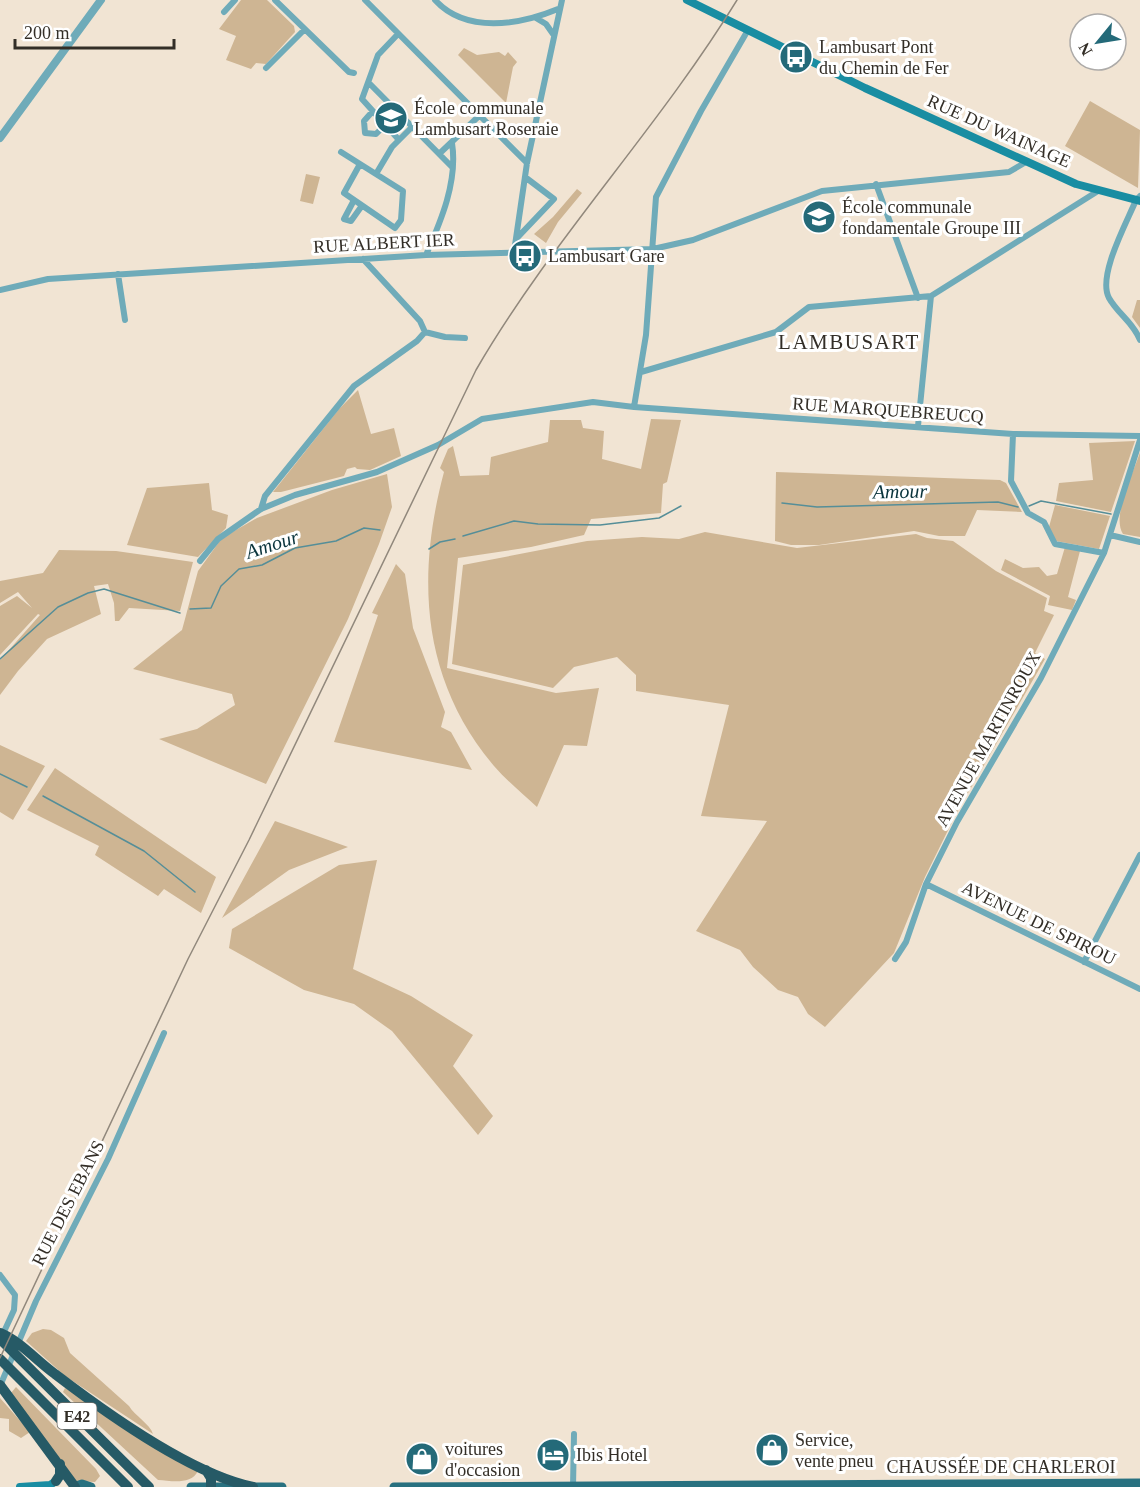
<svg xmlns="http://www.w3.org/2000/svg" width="1140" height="1487" font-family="'Times New Roman',serif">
	<rect width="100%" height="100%" fill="#f1e4d3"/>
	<path fill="#ceb593" d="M241,0H267L294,26L295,32L266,64L256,63L251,69L226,60L236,36L219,29Z
		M464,48L477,55L499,52L505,56L508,52L517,62L513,67L506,103L458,55Z
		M1090,101L1140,130L1138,188L1065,146Z
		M306,174L320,177L313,204L300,201Z
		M577,189L582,193L558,222L546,243L534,234L553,217Z
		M1137,300H1140V328L1132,317Z
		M358,390L371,434L394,428L401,456L370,470L357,469L355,467L347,469L344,476L281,492H273L339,409Z
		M651,419L681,420L667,482L663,484L661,513L591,519L584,535L531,547L458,558L447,668L556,693L599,688L587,746L564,745L537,807C523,794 507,781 494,766C421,679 416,577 444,472L440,468L448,449L453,446L460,476L489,475L491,457L548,442L550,420H581L583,428L604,431L602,459L641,469Z
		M1135,441L1111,512L1056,501L1059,483L1093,480L1089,443Z
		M1140,452V537L1123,534C1111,516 1134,472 1140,452Z
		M776,472L1000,480L1006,483L1022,512L977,510L965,536H939L914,531L819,545H791L775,541Z
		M387,474L392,507L379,544L348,619L266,784L159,739L197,729L235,705L232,694L133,669L182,630L198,571L222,538L257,518L332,490Z
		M209,483L212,510L228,515L226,528L198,557L127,545L147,488Z
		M1055,505L1110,516L1099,549L1056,541L1049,527Z
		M705,532L797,548L916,534L927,538L953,541L996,571L1047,598L1044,611L1054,615L1035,653L1045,659L956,814L925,877L894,953L825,1027L808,1014L798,997L778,990L753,967L740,950L696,931L767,821L701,816L729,705L636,691V675L617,657L574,667L553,688L452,664L463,565L587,541L642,537L679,539Z
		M1065,547L1080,551L1068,597L1076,600L1072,610L1048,605L1050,596L1001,570L1005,559L1023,568L1039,567L1047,576L1057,574Z
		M59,550L116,551L193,562L180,611L129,608L119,621H115L114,603L108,584L94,586L101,614L47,639L18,671L0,695V660L40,615L38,614L0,655V606L17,596L32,608L18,592L0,603V581L43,573Z
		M396,564L405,574L413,628L445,712L441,727L451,732L472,770L334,742L378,615L372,613Z
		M0,745L45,766L13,820L0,812Z
		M55,768L216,877L201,913L164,889L158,896L95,855L99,846L27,810Z
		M275,821L348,847L289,870L222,918Z
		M377,860L353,969L411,996L473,1035L453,1066L493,1116L478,1135L392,1031L354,1004L304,990L229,948L232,929L339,865Z
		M43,1329L51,1330L64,1338L70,1353L129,1406C135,1416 150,1424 153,1434L65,1376L26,1341L32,1333Z
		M16,1387L96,1469L100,1476L95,1482L76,1481L11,1393Z
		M65,1388L198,1471C191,1485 172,1481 158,1480L63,1392Z
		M0,1398L30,1432L21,1438L9,1431V1419L0,1418Z"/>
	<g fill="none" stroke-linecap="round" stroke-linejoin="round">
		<path stroke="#558e98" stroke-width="1.5" d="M782,503L817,507L998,502L1018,507
			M1029,506L1041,501L1111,514
			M463,536L514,521L538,524L600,525L659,518L681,506
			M429,549L440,542L455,539
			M190,609L211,608L221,586L239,569L262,565L295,548L336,541L364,528L380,530
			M0,659L58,607L88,593L104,589L180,613
			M0,774L27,787
			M43,796L144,851L195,892"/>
		<path stroke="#6fabb9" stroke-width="6" d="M275,0L349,72L354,73
			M365,0L527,163
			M435,0C466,34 519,25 558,9
			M224,12L235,0
			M536,18L546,24L553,34
			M398,34L378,55L362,99L399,140
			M266,68L305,29
			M369,83L452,167
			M372,112L364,121L365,133L376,134L385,125
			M341,152L360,164
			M439,154L479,116
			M360,164L403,191L401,220L395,228L344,193Z
			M376,174L392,147L412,127
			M876,184L918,298
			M1140,196L1136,200C1127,222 1097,276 1109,298C1118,314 1133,322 1140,340
			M353,202L344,219L351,221L361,207
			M517,238L554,199L525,177
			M514,252L527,163L562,0
			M426,255C441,221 458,181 452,143
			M363,259L420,321L425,332L445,337L465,338
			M118,274L125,320
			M0,290L48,279L189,270L426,255L653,249L693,240L822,191L1009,172L1026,162
			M931,296L1098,191
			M641,372L776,332L809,307L931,296
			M634,407L646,335L656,197L701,111L748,30
			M918,426L931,296
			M1013,434L1011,481L1028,513L1044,522L1055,544L1104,553
			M261,509L265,496L354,386L417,341L425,332
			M1110,535L1140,542
			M200,561L218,539L261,509L295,495L377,472L438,445L482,419L593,402L634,407L1013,434L1140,436
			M926,884L1140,989
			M895,959L906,942L926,884L957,822L1041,678L1104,553L1140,440
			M1084,962L1140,855
			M0,1275L15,1295L14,1310L2,1336
			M0,1386L36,1301L108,1159L164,1033
			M573,1487L574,1434"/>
		<path stroke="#6fabb9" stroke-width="8" d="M0,138L101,0"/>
		<path stroke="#198da2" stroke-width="8" d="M687,0L865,88L1076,184L1140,201
			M20,1487L50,1485L56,1481"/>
		<path stroke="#287180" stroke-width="9" d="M74,1487L82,1484L91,1487
			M191,1487H282
			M394,1487L1140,1483"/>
		<path stroke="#265a66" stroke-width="10" d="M0,1333C20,1341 38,1362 55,1374C106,1413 191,1474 253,1487
			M0,1339L149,1487
			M0,1359L128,1487
			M0,1385L75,1487
			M206,1470L211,1478V1487
			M56,1481L60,1475V1464"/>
		<path stroke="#91887c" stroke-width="1.5" d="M0,1358L188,959L249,840L476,370C552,239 658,129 737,0"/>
	</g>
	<defs>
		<symbol id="bus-disc" viewBox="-11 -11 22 22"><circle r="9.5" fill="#246a79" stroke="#fff"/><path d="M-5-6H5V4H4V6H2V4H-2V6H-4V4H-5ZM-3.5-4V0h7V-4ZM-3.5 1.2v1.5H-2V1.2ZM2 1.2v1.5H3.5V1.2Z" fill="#fff"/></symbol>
		<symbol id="school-disc" viewBox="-11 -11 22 22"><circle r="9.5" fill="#246a79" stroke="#fff"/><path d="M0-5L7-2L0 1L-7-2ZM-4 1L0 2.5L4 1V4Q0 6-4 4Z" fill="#fff"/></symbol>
		<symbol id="shop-disc" viewBox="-11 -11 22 22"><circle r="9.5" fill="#246a79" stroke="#fff"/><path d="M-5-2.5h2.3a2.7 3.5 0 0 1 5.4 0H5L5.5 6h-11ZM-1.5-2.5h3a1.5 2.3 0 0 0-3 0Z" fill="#fff"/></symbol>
		<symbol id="hotel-disc" viewBox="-11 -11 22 22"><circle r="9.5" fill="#246a79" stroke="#fff"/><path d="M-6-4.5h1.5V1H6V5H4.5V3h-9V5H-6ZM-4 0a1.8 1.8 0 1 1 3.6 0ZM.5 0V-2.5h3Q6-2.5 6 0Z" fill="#fff"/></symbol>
	</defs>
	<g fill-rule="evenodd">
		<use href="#bus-disc" x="777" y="38" width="38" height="38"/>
		<use href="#school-disc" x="372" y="99" width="38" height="38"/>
		<use href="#school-disc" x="800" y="198" width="38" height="38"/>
		<use href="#bus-disc" x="506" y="237" width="38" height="38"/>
		<use href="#shop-disc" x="753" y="1431" width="38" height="38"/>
		<use href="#hotel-disc" x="534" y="1436" width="38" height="38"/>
		<use href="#shop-disc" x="403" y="1440" width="38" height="38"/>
	</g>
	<g text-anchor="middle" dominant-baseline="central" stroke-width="6" stroke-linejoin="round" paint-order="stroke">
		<rect fill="#fff" stroke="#706d68" stroke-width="1.5" x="57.5" y="1403" width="39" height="26" rx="4.5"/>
		<g font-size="16" font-weight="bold" fill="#332e27">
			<text x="77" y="1416">E42</text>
		</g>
		<g font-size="18" fill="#332e27" stroke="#fff" text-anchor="start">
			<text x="819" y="47">Lambusart Pont<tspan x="819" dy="21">du Chemin de Fer</tspan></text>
			<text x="414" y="108">École communale<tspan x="414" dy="21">Lambusart Roseraie</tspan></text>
			<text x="842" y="207">École communale<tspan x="842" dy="21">fondamentale Groupe III</tspan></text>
			<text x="548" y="256">Lambusart Gare</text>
			<text x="795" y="1440">Service,<tspan x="795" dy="21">vente pneu</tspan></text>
			<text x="445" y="1449">voitures<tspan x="445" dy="21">d'occasion</tspan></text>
			<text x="576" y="1455">Ibis Hotel</text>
		</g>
		<g font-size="18" fill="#332e27" stroke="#fff">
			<text transform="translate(999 131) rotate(24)">RUE DU WAINAGE</text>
			<text transform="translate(384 243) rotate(-3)">RUE ALBERT IER</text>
			<text transform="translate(888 410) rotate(4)">RUE MARQUEBREUCQ</text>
			<text transform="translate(988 739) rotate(-61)">AVENUE MARTINROUX</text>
			<text transform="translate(1039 923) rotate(26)">AVENUE DE SPIROU</text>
			<text transform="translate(68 1203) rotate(-63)">RUE DES EBANS</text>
			<text x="1001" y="1467">CHAUSSÉE DE CHARLEROI</text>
		</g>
		<g font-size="20" font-style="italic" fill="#0a343c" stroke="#fff">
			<text transform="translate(900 491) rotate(-1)">Amour</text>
			<text transform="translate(272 544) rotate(-18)">Amour</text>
		</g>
		<g font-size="21" letter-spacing="1.5" fill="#332e27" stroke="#fff">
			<text x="849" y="342">LAMBUSART</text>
		</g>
	</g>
	<g transform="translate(1098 42) rotate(240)"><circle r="28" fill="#ffffff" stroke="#adaba9" stroke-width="1.5"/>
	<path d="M0-4.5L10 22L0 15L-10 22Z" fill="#246a79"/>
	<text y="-9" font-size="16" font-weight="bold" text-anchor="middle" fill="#332e27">N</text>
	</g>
	<path d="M15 39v9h159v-9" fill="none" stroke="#332e27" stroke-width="3"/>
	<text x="24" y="39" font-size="18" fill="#332e27" stroke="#ffffff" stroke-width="4.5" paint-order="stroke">200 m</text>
</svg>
